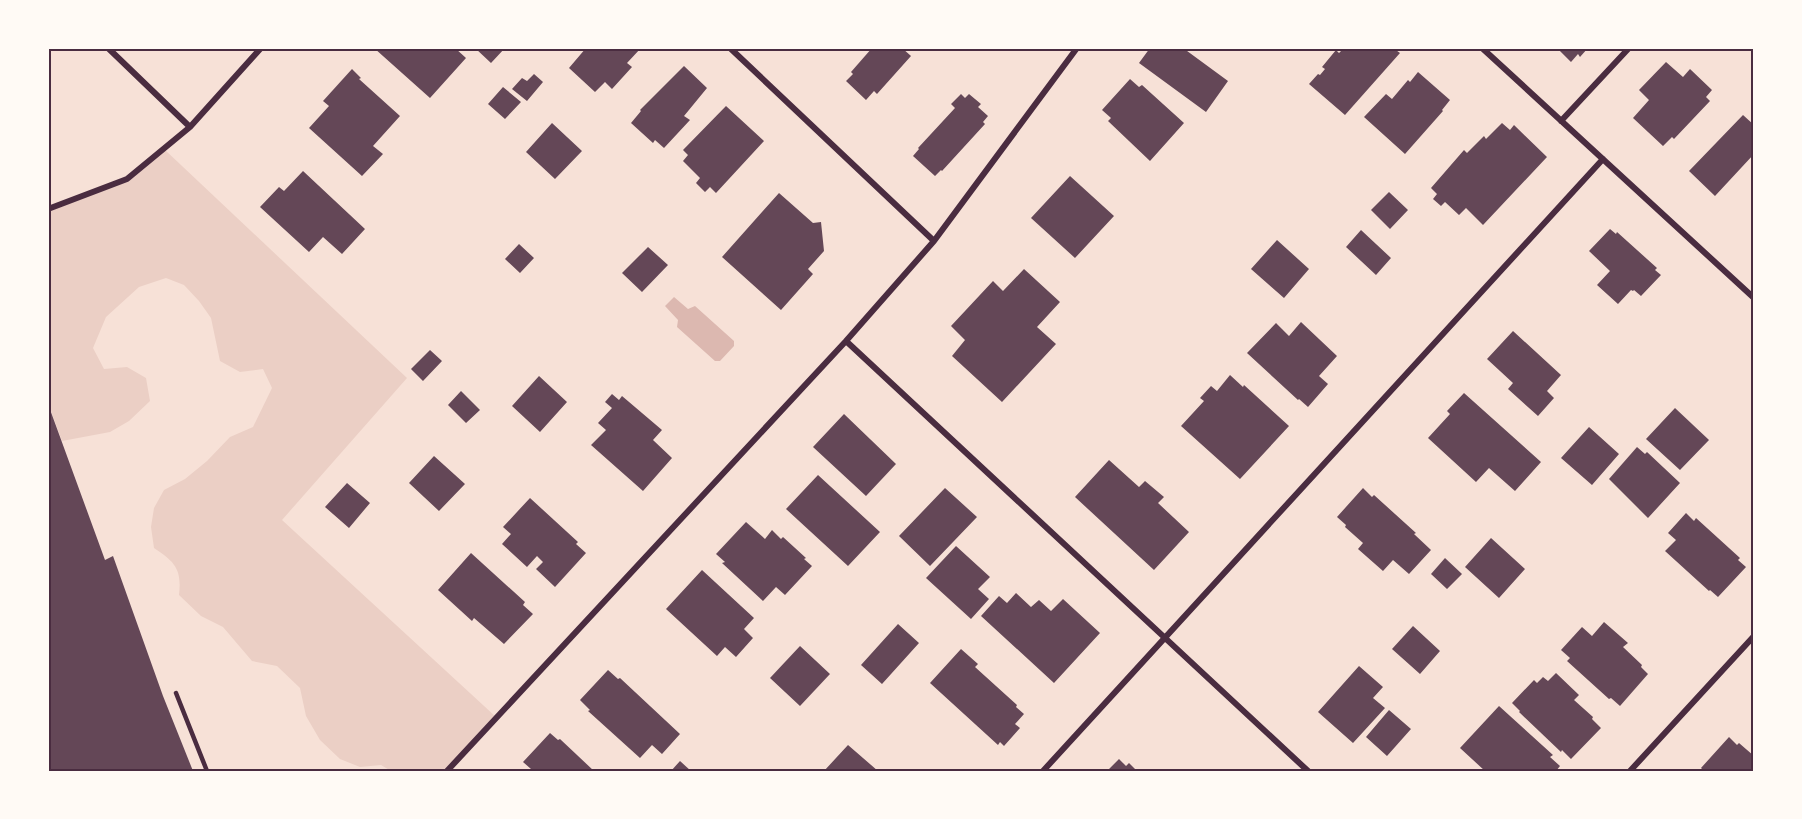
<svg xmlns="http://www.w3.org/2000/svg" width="1802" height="819" font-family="'Source Sans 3',sans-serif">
	<rect width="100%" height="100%" fill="#f7e1d7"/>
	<path fill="#ebcfc5" d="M164,149L407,378L282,520L496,717L447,771H391L381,765L360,767L340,759L320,740L306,716L300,688L277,666L252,661L223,627L201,616L179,595C182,569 175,562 154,548L151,527L154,508L164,490L185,479L207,461L230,437L253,427L272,388L263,369L240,372L220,361L211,318L199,301L184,285L166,278L139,287L106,317L93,348L104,369L127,367L146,378L150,401L129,421L110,432L62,441L48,403V209L127,179Z"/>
	<path fill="#dcb8b0" d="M674,297L688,309L695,306L734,341V346L720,361H715L677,327L678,320L665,306Z"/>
	<path fill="#644757" d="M374,48H455L466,58L430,98Z
		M475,48H505L491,63Z
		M586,48H641L627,63L632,67L612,89L605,82L595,92L569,68Z
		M872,48H902L911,56L877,94L874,91L866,100L846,81L853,74L851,72Z
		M1150,48H1183L1228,81L1206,112L1139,63Z
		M1344,48H1393L1400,53L1345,115L1309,84L1318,74L1320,75L1325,69L1322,67L1336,50L1339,53Z
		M1557,48H1588L1580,57L1578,54L1571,62Z
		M1666,62L1683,77L1690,69L1712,90L1706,97L1710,101L1674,139L1672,137L1663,146L1633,118L1649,100L1639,90Z
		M684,66L707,88L684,116L690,120L664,148L655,140L653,143L631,123L641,111L640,110Z
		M352,69L361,78L359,79L400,116L373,146L383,154L362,176L309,128L329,106L323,101Z
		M1418,72L1450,100L1442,110L1443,111L1405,154L1364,117L1386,94L1392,99L1408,80L1410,82Z
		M534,74L543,82L527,101L512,89L522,78L527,81Z
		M1130,79L1139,87L1142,85L1184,123L1150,161L1108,121L1111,118L1102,110Z
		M503,87L521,102L505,119L488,104Z
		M961,94L965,98L969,94L981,104L978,107L988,116L983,122L985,124L942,171L941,170L935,176L913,156L919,149L918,148L955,108L951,104Z
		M726,106L764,141L716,193L710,187L705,192L696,183L700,178L683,161L688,155L683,150Z
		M1743,115L1754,125V154L1715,196L1689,171Z
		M552,123L582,151L555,179L526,152Z
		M1502,123L1510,130L1514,125L1547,157L1483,225L1466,208L1459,215L1445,202L1441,206L1433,199L1437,194L1431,188L1464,150L1467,153L1484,136L1486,139Z
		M303,171L365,229L342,254L323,237L309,252L260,207L279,187L284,191Z
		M1070,176L1114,216L1075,258L1031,218Z
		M1389,192L1408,210L1390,229L1371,210Z
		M779,193L813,223L821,222L824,251L808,269L813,274L781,310L722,257Z
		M1610,229L1616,234L1617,232L1657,268L1655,270L1661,275L1641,296L1634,290L1633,291L1631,290L1618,304L1597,285L1610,271L1589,251Z
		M1361,230L1391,258L1376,275L1346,247Z
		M1277,240L1309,269L1284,298L1251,269Z
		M519,244L534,258L520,273L505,259Z
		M648,247L668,265L642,292L622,273Z
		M1024,269L1060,302L1037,327L1056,344L1002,402L952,356L965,340L951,326L993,281L1003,291Z
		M1301,322L1337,356L1319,376L1328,384L1308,407L1299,399L1298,400L1247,353L1276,323L1289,336Z
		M1513,331L1561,375L1547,391L1554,398L1538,416L1508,389L1513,383L1487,359Z
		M430,350L442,361L423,381L411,369Z
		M1230,375L1243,387L1244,385L1289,426L1240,479L1181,426L1204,401L1200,398L1211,386L1217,391Z
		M539,376L567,402L540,432L512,406Z
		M461,391L480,410L466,423L448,405Z
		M1464,393L1541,462L1515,491L1489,468L1476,482L1428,438L1450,414L1447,411Z
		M612,394L619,400L622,396L662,430L653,440L672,458L643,491L591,445L606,430L598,423L612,408L605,402Z
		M48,404L105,560L113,556L163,696L193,771H48V590L51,589L48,582Z
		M1675,408L1709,440L1680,470L1646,439Z
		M844,414L896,464L866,496L813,447Z
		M1589,427L1619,454L1592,485L1561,458Z
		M1637,447L1645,454L1647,452L1680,483L1648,518L1609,479Z
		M434,456L465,484L439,511L409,483Z
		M1109,460L1139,487L1145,481L1164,497L1158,503L1189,532L1154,570L1075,497Z
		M818,475L880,532L848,566L786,509Z
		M347,483L370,503L349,528L325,507Z
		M945,488L977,517L930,566L899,536Z
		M1363,488L1372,497L1374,495L1416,533L1414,534L1431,550L1409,574L1393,560L1383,571L1358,549L1363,543L1345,527L1346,525L1337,517Z
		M530,498L578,542L576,544L586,553L555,587L536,569L543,562L537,556L527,567L502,544L511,534L503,527Z
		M1686,513L1694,521L1696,518L1740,558L1738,560L1746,567L1718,597L1710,590L1709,591L1665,551L1676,540L1668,533Z
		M746,522L765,539L772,530L781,539L783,537L806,558L804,559L812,566L785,595L776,587L763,601L722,563L725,562L716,554Z
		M1491,538L1525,569L1499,598L1465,567Z
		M956,546L990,577L978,589L989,599L971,619L926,578Z
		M471,553L525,602L523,605L533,614L504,644L474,618L472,621L438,590Z
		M1445,558L1462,574L1447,589L1431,574Z
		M702,570L754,618L744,629L753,638L736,657L725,647L717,656L666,609Z
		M1016,593L1031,607L1039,600L1051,611L1063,599L1100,633L1054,683L981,616L999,596L1007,603Z
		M1604,622L1628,643L1623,647L1642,665L1641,667L1648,674L1620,706L1611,698L1609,699L1567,661L1570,658L1561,650L1582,627L1592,636Z
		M898,624L919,643L882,684L861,665Z
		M1413,626L1440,651L1420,674L1392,649Z
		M800,646L830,674L800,706L770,678Z
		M961,649L978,664L975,667L1017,705L1016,707L1024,714L1015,724L1020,728L1004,746L1000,742L998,745L930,683Z
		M1359,666L1383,687L1373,698L1385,708L1353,743L1318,712Z
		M608,670L618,679L620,678L680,734L662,754L652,745L640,758L588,711L590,710L580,700Z
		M1556,673L1579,695L1574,700L1593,717L1592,719L1601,728L1571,759L1562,750L1561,752L1519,712L1520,711L1512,703L1534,680L1537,683L1543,677L1548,681Z
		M1499,706L1553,755L1550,757L1560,766L1556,771H1485L1460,748Z
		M1389,710L1411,729L1387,756L1366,737Z
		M550,733L558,740L560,739L594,771H530L531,769L523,762Z
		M1729,737L1737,745L1739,743L1754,756V771H1704L1701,768Z
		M848,745L878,771H824Z
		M1119,759L1126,766L1129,763L1137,771H1107Z
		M680,761L691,771H671Z"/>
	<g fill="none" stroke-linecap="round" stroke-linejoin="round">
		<path stroke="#4a2c40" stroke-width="4.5" d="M176,693L207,771"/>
		<path stroke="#4a2c40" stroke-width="6" d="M108,48L190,127
			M730,48L934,241
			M1482,48L1754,298
			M1561,121L1629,48
			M48,209L127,179L190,127L261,48
			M846,341L1308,771
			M447,771L846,341L934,241L1077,48
			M1043,771L1603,159
			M1630,771L1754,636"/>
	</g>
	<rect width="1802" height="819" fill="none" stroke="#fffaf5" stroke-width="99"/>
	<rect x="50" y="50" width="1702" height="720" fill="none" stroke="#4a2c40" stroke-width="2"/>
</svg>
